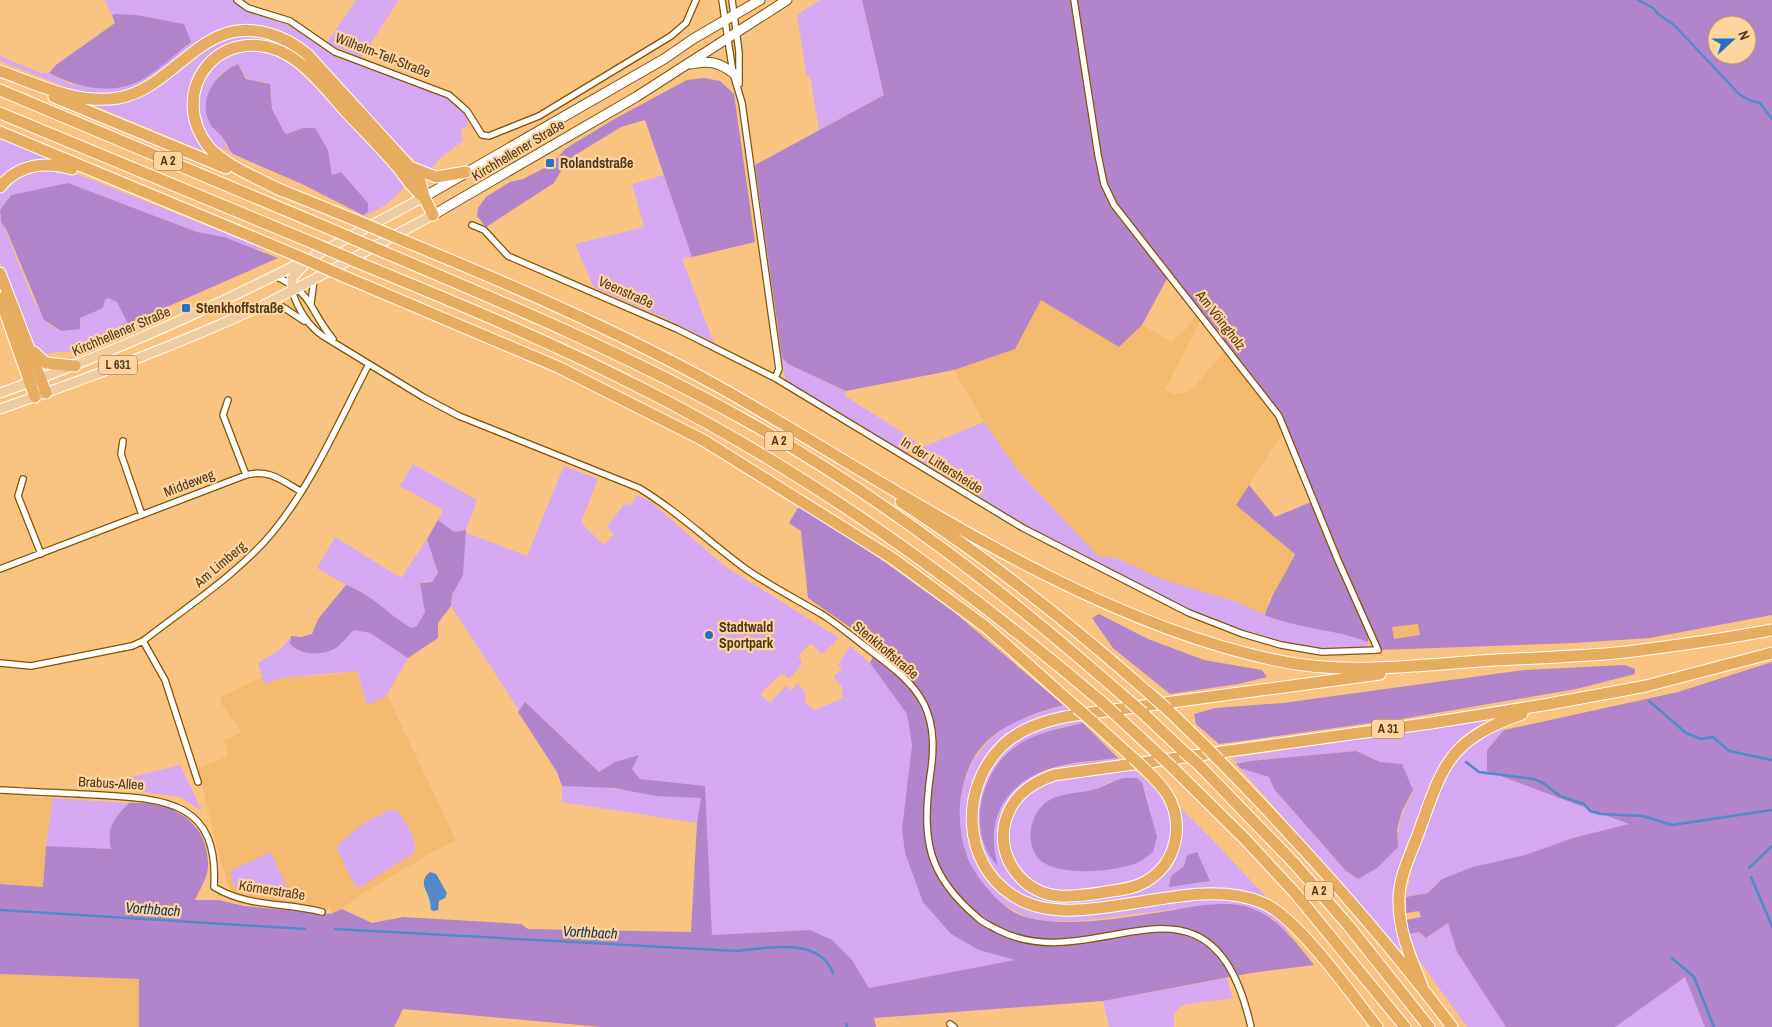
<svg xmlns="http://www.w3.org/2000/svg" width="1772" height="1027" font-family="'Archivo Narrow',sans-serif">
	<rect width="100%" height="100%" fill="#f9c481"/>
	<path fill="#f3b96e" d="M1041,299L1119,347L1142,325L1171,341L1185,330L1196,315L1200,322L1165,390L1175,394L1188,392L1194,387L1224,351L1269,409L1283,432L1236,505L1295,554L1287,573L1269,599L1265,615L1234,601L1159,578L1116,558L1099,557L1019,472L984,422L954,370L1015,349Z
		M1418,624L1420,636L1393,639L1392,627Z
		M357,671L366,706L387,695L456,840L431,853L362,894L342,909L331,914V907L323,909L245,899L236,895L231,891L221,863L198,769L228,756L224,741L242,732L220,702L221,697L262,677L265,684L280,678L330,675Z
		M0,795L53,798L46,846L43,887L0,884Z
		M0,974L139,979V1027H0Z"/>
	<path fill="#d6a8f1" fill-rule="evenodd" d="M104,0H232L250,12L293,27L330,53L447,97L466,114L470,121L467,122L468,126L461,130L463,141L440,158L429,172L401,149L304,48L241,27L127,91L103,94L78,92L0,61V56L41,73H49L70,84L108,89L184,24L136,15H112Z
		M356,0H399L361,58L327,43Z
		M820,0H862L884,95L819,130L810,76L807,77L797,15Z
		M240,35C276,39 289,44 315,69L244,42L194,81L206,152L91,104L113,102L208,45Z
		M247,50L267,51L292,65L317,89L396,174L404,188L386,205L365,216L363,215L368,212V203L341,172L332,176L328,150L315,128H303L287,134L284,132L272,109L271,91L266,82C246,80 248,81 238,64L221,73L206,100L209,122L224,138L226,147L233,154L220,147L219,149C193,124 191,82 222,60C229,54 239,53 247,50Z
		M0,139L54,159L0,180Z
		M37,169L79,175L267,250L255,249L224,237L197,232L68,183L11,195L0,210V193L8,183Z
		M664,175L692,257L682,259L714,343L663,317L594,288L575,244L644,227L632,184Z
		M0,217L34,301L48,324L61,331L80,327V318L103,305L105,299L111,297L117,302L131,328L73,352H55L43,355L34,344L0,262Z
		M782,358L788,364L846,391L845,396L916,441L907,455L789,383L785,378Z
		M984,422L1019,472L1099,557L1116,558L1159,578L1234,601L1268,616L1309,627L1348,634L1368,642L1367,645C1358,650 1348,649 1338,649C1266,651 1196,614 1134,583C1060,546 988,507 919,463L923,447Z
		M413,464L477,500L466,530L454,532L438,520L443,510L400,486Z
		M564,466L598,479L581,523L604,545L614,534L607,527L625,503L630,506L637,495L651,502L723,565L839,638L822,654L811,643L798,656L801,660V666L789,679L783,674L780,675L760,694L770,703L786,686L791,690L798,683L805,693V702L814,710L843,698L841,685L833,677L842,669L838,665L850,646L870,663L907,714L912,745L902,829L905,853L1016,960L869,988L852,960L810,930L712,935L705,787L640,779L632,769L638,756L615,762L599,772L525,702L519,710L451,606L452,595L463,574L465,532L527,556Z
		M335,537L401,578L427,539L438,573L432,582L423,581L425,612L417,627L411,629L359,590L346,585L317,568Z
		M353,630L370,633L408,658L387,695L367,706L357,671L281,678L264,684L258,663L282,648L290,638V643L299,652C331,652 331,653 353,630Z
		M1063,705L1083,723L1058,728L1018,745L988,780L994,853C994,843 993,832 995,822C1004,767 1075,764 1118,758L1174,802L1206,833L1271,902L1290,935L1273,919L1199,906L1080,921H1049L1028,918L999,902L972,870L964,847L958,823L961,789L973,760L990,739L1010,723ZM1112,781L1142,789L1148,798L1049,800L1096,789Z
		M1489,719L1461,737L1444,759L1430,786L1394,901V914L1401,951L1240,768L1269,777L1274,789L1346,871L1358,879L1398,847C1397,827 1401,813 1411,796L1402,764L1380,762L1356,751L1250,761L1236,764L1233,758Z
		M1502,725L1504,730L1487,750V771L1630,824L1573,838L1525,855L1442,879L1428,893L1406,897C1413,862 1434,782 1458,755C1470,741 1486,734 1502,725Z
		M180,765L202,811L180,797L123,789V779Z
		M576,785C618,788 659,796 701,798L697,823L562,802V786Z
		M53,798L129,803C115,818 106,828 111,849L46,846Z
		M391,810H396C405,817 418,842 414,853L360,887L355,886L337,849L338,844L367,821Z
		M271,852L291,897L247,893L235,887L230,874L232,870Z
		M1448,923L1457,952L1506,1027H1467L1419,960L1409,934L1419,932L1428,937Z
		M1685,977L1705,1027H1615V1026Z
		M1227,978L1233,998L1183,1005L1174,1013V1027H1109L1103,1001Z"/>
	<path fill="#b184cb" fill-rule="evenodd" d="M862,0H1772V615L1650,638L1574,643L1378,650L1279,416L1169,275L1142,325L1119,347L1041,300L1015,349L954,370L846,391L788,364L782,358L755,165L884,95ZM1717,25H1747V55H1717ZM1418,624L1420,635L1394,639L1392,627Z
		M115,14L136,15L184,24L191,42C177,53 163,66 148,76C117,97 80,89 49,73L56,65L115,23L112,15Z
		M238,64L246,79L270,84L272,109L284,132L287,134L303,128H315L328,150L332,175L341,172L368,203V212L363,215L302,184L233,154C227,148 228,144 223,138C220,133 213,129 210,124C197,99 216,73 238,64Z
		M704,78L720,81L734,94L755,242L692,257L645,120L621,127L572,157L562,169L554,183L486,227L477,216L478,208L486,197L510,182L523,179L552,164L565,149L616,118L687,80Z
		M68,183L197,232L224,237L278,258L128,324L117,302L108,298L105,300L103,308L80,318V329L61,331L44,320L6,229L1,222L0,210L11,195Z
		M1249,485L1275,517L1311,502L1368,637V642C1335,629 1298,629 1265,615C1271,593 1286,575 1295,554L1236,505Z
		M799,506L879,558L954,612L1063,705C1029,715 990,727 972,761C957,791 956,825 967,856C972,869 978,877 987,888C998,901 1011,914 1029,918C1067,928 1129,917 1168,911C1191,907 1216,902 1239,905C1274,911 1294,940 1314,965L1251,973L1103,1001L874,1018L876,1027H601L403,1009L394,1027H139V979L0,974V884L43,887L46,846L111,849C106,827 114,819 129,803C168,801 207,818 208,863C209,875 200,889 195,900H218L244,906L331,914L342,909L372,923L403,917L521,924L528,929L691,932L697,823L701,798L656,796L614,788L562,786L557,772L518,712L525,702L599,772L615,762L639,755L632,769L640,779L705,786L712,935L810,930L832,940L852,960L869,988L1015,960L979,950L951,934L923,902L905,853L902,829L912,745L907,714L870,663L878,647L808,598L801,531L789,523Z
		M438,520L454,532L466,530L463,575L452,595L451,606L438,623V638L408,658L370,633L354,630C348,635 343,643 337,647C326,656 297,656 290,643L291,636L301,637L312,634L318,619L346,585C371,594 388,614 411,628L417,626L425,612L420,583L432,582L438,573L427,539Z
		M1099,614L1148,639L1204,660L1262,670L1267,677L1238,684L1170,694L1113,648L1092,618Z
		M1772,662V1027H1705L1685,977L1615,1027H1506L1457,952L1448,923L1426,938L1419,932L1409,934L1406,920L1421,917L1419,911L1406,913V897L1428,893L1442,879L1473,867L1525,855L1573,838L1629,824L1487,771V750L1504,730L1678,692Z
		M1625,665L1635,669V674L1576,689L1407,718L1219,744L1196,724L1194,714L1215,708L1283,703L1524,670Z
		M1083,723L1118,758C1095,761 1068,762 1046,770C1002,786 985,822 998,866C965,833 980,769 1018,745C1037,732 1062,728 1083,723Z
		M1356,751L1380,762L1402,764L1413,790L1402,811L1397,829L1398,847L1377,868L1358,879L1346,871L1274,789L1269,777L1240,768L1236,764L1250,761Z
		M1124,778H1137L1142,783L1157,837L1153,852C1148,856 1141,862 1134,864C1112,872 1060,876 1041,861C1023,845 1030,812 1048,801C1062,792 1080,794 1096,789C1105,786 1114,780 1124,778Z
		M1197,852L1210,881L1169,887L1171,876L1184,866L1187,855Z"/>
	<path fill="#5189c9" d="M430,872L436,874L447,893L445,898L439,901L438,910L434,911L431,910C430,908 431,905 430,902C428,890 417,883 430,872Z"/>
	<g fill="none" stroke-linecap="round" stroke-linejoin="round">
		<path stroke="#5189c9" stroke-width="2.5" d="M1638,0L1653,8L1658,14L1674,25L1740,95L1751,101L1760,103L1772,119
			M1649,701L1686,733L1701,739L1713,737L1729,751L1772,760
			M1466,762L1479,772L1534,779L1543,783L1560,796L1584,804L1590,811L1601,814L1643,816L1672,825L1772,810
			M1749,868L1772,846
			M1751,877L1772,926
			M0,910L305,929
			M335,929L736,951C767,948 819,936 833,973
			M1672,958L1694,977L1714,1027
			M846,1024L847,1027"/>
		<defs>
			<path id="street" d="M237,0L248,8L290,21L335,52L449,95L467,111L482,135L489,136L539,116L671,36L686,23L696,0
				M722,0L733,73L742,103L779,369L775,378
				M732,0L739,52V84
				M472,225L484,230L508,256L677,329L775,378L1023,528L1189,613L1243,634L1281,645L1322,652L1378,650L1337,558L1279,416L1114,205L1104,184L1098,155L1074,0
				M275,276C315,294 308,309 333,339
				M292,291C298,309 307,325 323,336L423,397L459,416L639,488C676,510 708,541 743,567C768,585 796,599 823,615C840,626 855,639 871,651C891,666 912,681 924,704C935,727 934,752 930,777C922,840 927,875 978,918C983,923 991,926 998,930C1097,981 1210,846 1251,1027
				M311,303L314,280
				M263,308L283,307L304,321
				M228,400L223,415L246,475
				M123,441L121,454L142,515
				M23,479L18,496L41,554
				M0,569L246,475C269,469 281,480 300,491
				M143,641L165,680L198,782
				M0,663L31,666L132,646L143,641C185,608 238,574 272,533C312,485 340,419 369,364
				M0,790C33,792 66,793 99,795C167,799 219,802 214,887C249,908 284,902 322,912
				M950,1024L954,1027"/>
			<path id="secondary" d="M691,64C708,60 719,62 733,73
				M424,197L664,59L693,39L760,0
				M433,215L636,97L787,0"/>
			<path id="primary" d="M314,256L424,197
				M292,291V278L306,263
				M0,393C105,356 205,311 304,261
				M0,409C86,379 172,347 255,309C316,280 374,246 433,215"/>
			<path id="highway" d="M0,71C36,84 78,105 118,98C176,88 202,13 270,34C284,38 296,45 307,54L419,177L424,197L433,215
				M0,90L335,231
				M54,97L226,168
				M0,113L313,243
				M0,132L293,254
				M413,168L436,177L466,172
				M0,187C18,164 46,161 72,169
				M276,188L355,220
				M282,191C260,179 223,165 208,146C167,92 217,25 280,51C307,63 328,92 347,113C364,131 382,149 399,169C407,179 412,189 424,197
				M407,242C514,286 620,332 721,388C893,485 1078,618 1274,660C1341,675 1411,666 1479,661C1528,658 1578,657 1626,652C1675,646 1724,639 1772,630
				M386,253C507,304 628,355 743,419C882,496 1009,595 1128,700
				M364,265C457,303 551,342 641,388C808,472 960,582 1103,703
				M0,273L46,393
				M343,276L558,367L703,440L892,558L986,627L1077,708
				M0,298L35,397
				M34,352L46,363L75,366
				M901,502C989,559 1072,625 1151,695
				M1167,709L1206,747
				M1143,713L1183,751
				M1117,716L1158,754
				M1093,722L1133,758
				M1219,760C1302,845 1381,932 1452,1027
				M1198,764L1294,863L1348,925L1429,1027
				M1172,767L1245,839L1295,893L1405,1027
				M1147,771C1154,778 1161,785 1167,794C1185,824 1177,864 1145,882C1131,890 1115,890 1100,893C1087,895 1073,897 1059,896C1024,893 999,861 1004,827C1009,799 1028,784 1054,775L1431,723L1549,704L1646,686L1772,653
				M1422,986C1411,958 1399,933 1399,902C1398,880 1409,858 1417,837C1443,766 1446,741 1522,714
				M1377,1027C1352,995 1298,918 1263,903C1188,870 1075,939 1012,895C962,862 960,789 1001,747C1021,727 1049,719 1076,715L1380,674"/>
		</defs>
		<use href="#street" stroke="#825400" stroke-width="8"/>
		<use href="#secondary" stroke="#825400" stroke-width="11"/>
		<use href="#primary" stroke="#fff" stroke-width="11"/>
		<use href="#highway" stroke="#fff" stroke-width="13"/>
		<use href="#street" stroke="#fff" stroke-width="5.5"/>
		<use href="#secondary" stroke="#fff" stroke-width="9"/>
		<use href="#primary" stroke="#f0cda0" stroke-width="9"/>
		<use href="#highway" stroke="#e6ac60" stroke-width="11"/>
		<defs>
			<path id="highway-bridge" d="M355,220L407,242
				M335,231L386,253
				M313,243L364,265
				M293,254L343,276
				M1151,695L1167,709
				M1128,700L1143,713
				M1103,703L1117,716
				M1077,708L1093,722
				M1206,747L1219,760
				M1183,751L1198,764
				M1158,754L1172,767
				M1133,758L1147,771"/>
		</defs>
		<use href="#highway-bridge" stroke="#fff" stroke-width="13" stroke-linecap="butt"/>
		<use href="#highway-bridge" stroke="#e6ac60" stroke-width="11"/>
	</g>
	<g fill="#2472c1" stroke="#fed49f" stroke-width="2">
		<rect x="545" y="158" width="10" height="10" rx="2.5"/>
		<rect x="181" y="303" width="10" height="10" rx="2.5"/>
		<circle cx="709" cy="635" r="5"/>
	</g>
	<g text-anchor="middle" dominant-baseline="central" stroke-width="4.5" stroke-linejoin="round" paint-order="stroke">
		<g fill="#fed49f" stroke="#826743" stroke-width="1">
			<rect x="154" y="151.5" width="28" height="19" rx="4"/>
			<rect x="99" y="355.5" width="38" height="19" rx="4"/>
			<rect x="765" y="431.5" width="28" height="19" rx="4"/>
			<rect x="1372" y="719.5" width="32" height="19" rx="4"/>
			<rect x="1305" y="881.5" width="28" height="19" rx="4"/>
		</g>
		<g font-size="12" font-weight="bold" fill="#4d381c">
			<text x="168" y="161">A 2</text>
			<text x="118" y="365">L 631</text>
			<text x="779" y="441">A 2</text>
			<text x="1388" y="729">A 31</text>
			<text x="1319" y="891">A 2</text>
		</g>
		<g font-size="14" fill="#4d381c" stroke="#fed49f">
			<text transform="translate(383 55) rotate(21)">Wilhelm-Tell-Straße</text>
			<text transform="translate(518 150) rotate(-31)">Kirchhellener Straße</text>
			<text transform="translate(626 292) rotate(24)">Veenstraße</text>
			<text transform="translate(1221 320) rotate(52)">Am Vöingholz</text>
			<text transform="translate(121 331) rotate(-23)">Kirchhellener Straße</text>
			<text transform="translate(942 465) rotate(32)">In der Littersheide</text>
			<text transform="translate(189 483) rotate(-21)">Middeweg</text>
			<text transform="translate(220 564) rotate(-40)">Am Limberg</text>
			<text transform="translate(886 650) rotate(40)">Stenkhoffstraße</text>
			<text transform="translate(111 783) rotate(3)">Brabus-Allee</text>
			<text transform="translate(272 890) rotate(9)">Körnerstraße</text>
		</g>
		<g font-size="14" font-weight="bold" fill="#4d381c" stroke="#fed49f" text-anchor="start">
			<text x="560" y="163">Rolandstraße</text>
			<text x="196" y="308">Stenkhoffstraße</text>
			<text x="719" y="627">Stadtwald<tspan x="719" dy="16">Sportpark</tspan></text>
		</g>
		<g font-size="15" font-style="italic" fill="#123b65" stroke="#fed49f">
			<text transform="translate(153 909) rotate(4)">Vorthbach</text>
			<text transform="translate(590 932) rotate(3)">Vorthbach</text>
		</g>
	</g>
	<g transform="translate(1732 40) rotate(69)"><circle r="24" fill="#fed49f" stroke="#b7966b"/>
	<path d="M0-4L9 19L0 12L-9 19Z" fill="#2472c1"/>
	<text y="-8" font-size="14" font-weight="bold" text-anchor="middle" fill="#4d381c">N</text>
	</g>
</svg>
